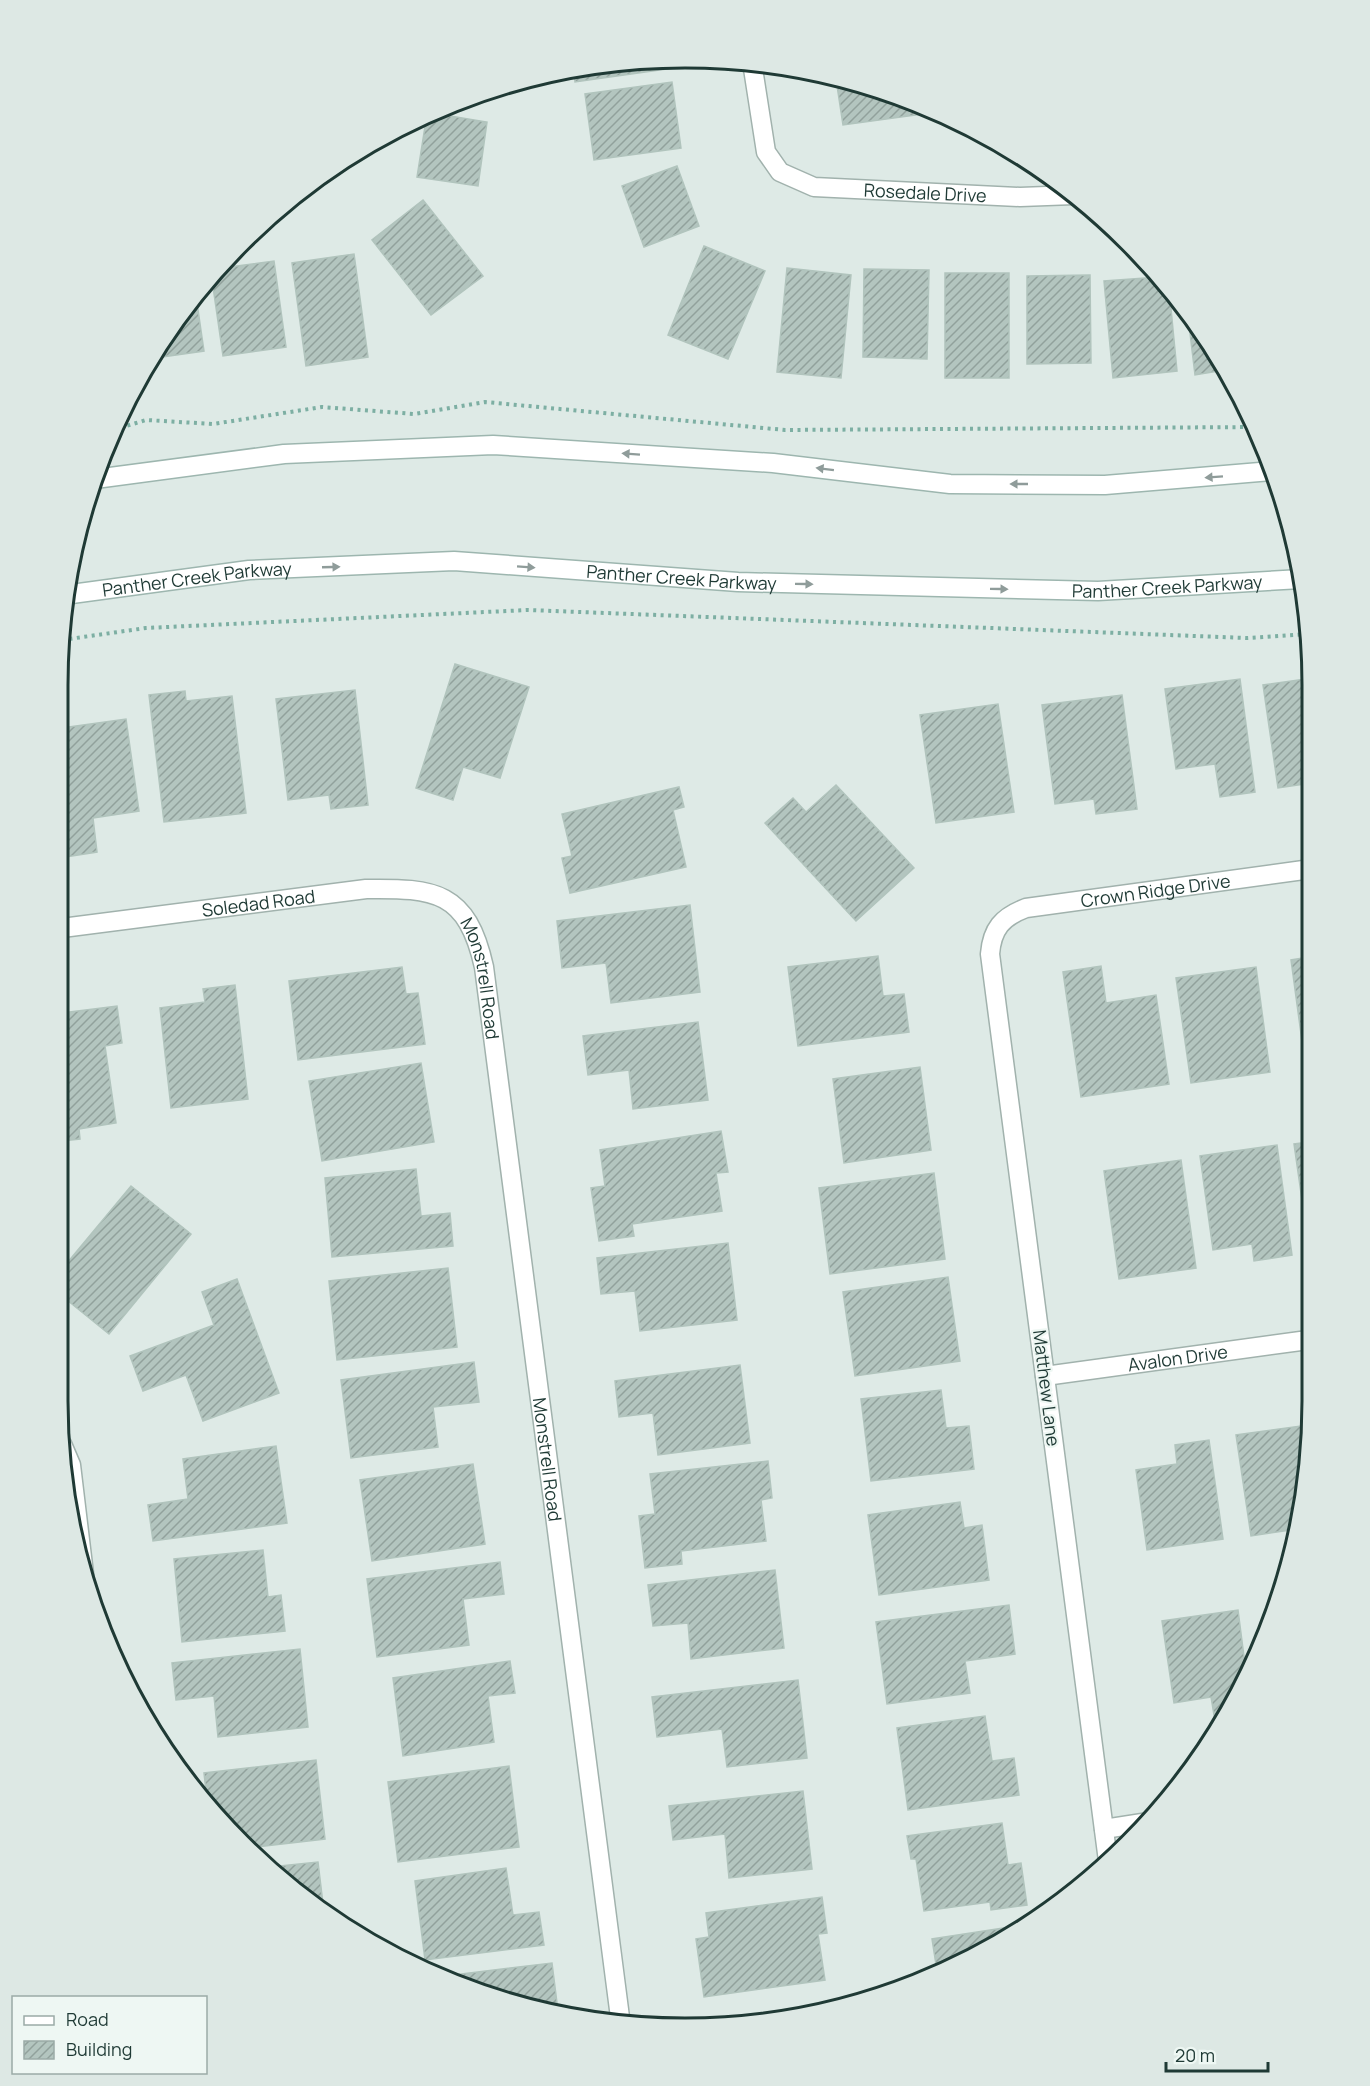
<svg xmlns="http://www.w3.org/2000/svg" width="1370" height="2086" font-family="Manrope,sans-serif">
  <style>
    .building { fill: url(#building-hatch); stroke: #b1c4bd; stroke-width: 1.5 }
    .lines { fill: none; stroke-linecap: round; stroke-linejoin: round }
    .minor-casing { stroke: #a1b2ad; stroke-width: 21 }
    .secondary-casing { stroke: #9db6af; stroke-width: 21 }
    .path { stroke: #7dafa3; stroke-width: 4; stroke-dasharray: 3 4.5; stroke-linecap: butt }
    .minor { stroke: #fff; stroke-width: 18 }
    .secondary { stroke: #fff; stroke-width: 18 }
    .oneway { fill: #8f9c9a }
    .labels { text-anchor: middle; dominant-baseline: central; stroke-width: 4.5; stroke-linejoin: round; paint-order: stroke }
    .street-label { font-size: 18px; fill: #1f3a35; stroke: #eef7f3 }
    .rim { fill: none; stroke: #1f3a35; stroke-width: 3 }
  </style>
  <defs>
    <pattern id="building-hatch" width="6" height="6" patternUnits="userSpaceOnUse" patternTransform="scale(1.5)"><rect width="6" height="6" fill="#b3c5bf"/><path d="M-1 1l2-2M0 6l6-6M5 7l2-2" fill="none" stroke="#91a19c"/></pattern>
  </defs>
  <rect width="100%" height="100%" fill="#deeae6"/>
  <!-- building -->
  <g class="building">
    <polygon points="644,58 671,59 673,68 575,82 574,70"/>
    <polygon points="836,79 887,90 930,110 931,113 843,125"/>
    <polygon points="672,82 681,148 594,160 585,94"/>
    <polygon points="432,113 487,122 478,186 417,177 427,114"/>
    <polygon points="677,166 699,226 644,247 622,186"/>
    <polygon points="423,200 483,276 431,315 372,240"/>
    <polygon points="704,246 765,271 728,359 668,335"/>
    <polygon points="354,254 368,357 306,366 292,263"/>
    <polygon points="274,261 286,347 223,356 211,273 214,269"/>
    <polygon points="787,268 851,275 841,378 777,372"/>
    <polygon points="864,269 929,270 927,359 863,357"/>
    <rect x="945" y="273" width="64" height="105"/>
    <polygon points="1090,275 1091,363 1027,364 1027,276"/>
    <polygon points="1159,277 1169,288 1177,371 1113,378 1104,281"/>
    <polygon points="196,296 204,351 155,358"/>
    <polygon points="1187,308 1225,370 1195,375"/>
    <polygon points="455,664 529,687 500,778 463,767 453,800 416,788"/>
    <polygon points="1312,678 1311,783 1278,788 1263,685"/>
    <polygon points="1240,679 1255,792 1220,797 1215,764 1176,769 1165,689"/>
    <polygon points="355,690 368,805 331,809 329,795 288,800 276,699"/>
    <polygon points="185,691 186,701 232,696 246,813 164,822 149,695"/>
    <polygon points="1122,695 1137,809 1096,814 1094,799 1055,804 1042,705"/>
    <polygon points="998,704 1014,812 936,823 920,715"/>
    <polygon points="126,719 139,811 93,818 97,852 66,857 62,832 62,728"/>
    <polygon points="836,785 914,868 856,921 765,823 793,798 806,812"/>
    <polygon points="679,787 684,807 673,810 686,867 570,893 562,858 572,856 562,814"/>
    <polygon points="690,905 700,992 611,1003 606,963 562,968 557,921"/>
    <polygon points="878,956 883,996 904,994 909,1032 798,1046 788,967"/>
    <polygon points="1310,957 1310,1055 1304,1056 1291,960"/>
    <polygon points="1101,966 1106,1003 1156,995 1169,1084 1081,1097 1063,972"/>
    <polygon points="402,967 406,994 418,993 425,1044 298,1060 289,981"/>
    <polygon points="1256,967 1270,1072 1191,1083 1176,978"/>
    <polygon points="235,985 248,1099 171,1108 160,1008 205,1002 203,989"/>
    <polygon points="117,1006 122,1043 105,1046 116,1123 79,1129 80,1139 62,1141 62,1013"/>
    <polygon points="698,1022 708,1100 633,1109 629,1070 588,1075 583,1036"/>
    <polygon points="421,1063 434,1142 322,1161 309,1081"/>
    <polygon points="920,1067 931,1150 844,1163 833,1079"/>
    <polygon points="721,1131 728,1172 716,1173 722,1211 632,1224 634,1236 599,1241 591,1188 605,1186 600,1150"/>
    <polygon points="1309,1142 1309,1228 1306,1228 1294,1144"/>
    <polygon points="1277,1145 1292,1255 1254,1261 1252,1244 1213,1250 1200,1156"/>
    <polygon points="1181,1160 1196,1268 1119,1279 1104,1171"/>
    <polygon points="416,1169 421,1216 450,1213 453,1246 332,1257 325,1178"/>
    <polygon points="934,1173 945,1259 830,1274 819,1188"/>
    <polygon points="131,1186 191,1234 109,1334 62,1296 62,1269"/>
    <polygon points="728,1243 737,1320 640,1331 635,1291 601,1294 597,1258"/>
    <polygon points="448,1268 457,1347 337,1360 329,1281"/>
    <polygon points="948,1277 960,1361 855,1376 843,1292"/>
    <polygon points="237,1279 279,1393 203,1421 186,1375 143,1391 130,1356 214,1325 202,1292"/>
    <polygon points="474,1362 479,1402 433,1407 438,1447 351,1458 341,1380"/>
    <polygon points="740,1365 750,1443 658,1455 653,1413 619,1417 615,1381"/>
    <polygon points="941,1390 946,1428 969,1426 974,1469 871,1481 861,1399"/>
    <polygon points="1308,1425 1308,1483 1297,1529 1251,1536 1236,1435"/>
    <polygon points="1209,1440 1223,1539 1147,1550 1136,1470 1177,1464 1175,1445"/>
    <polygon points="276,1446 287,1523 153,1541 148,1505 188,1499 183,1459"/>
    <polygon points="768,1461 772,1498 761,1500 766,1541 681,1551 682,1564 645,1568 639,1516 655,1514 650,1474"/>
    <polygon points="473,1464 485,1544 372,1561 360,1480"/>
    <polygon points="960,1502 964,1528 982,1525 989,1580 879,1595 868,1515"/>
    <polygon points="263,1550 268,1597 281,1595 285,1631 182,1642 174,1559"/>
    <polygon points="500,1562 504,1594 463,1599 469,1645 377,1657 367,1579"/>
    <polygon points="775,1570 784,1648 691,1659 688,1623 653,1626 648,1585"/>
    <polygon points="1009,1605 1015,1654 965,1661 970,1693 887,1704 876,1622"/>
    <polygon points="1238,1610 1247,1680 1216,1727 1211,1697 1174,1703 1162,1621"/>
    <polygon points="300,1649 308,1727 218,1737 214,1696 176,1700 172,1663"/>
    <polygon points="510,1661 515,1693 488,1696 494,1742 403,1756 393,1678"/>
    <polygon points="798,1680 807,1758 727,1767 722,1729 657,1737 652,1697"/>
    <polygon points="985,1716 992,1761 1014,1758 1019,1795 908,1810 897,1728"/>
    <polygon points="316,1760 325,1839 248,1848 208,1809 204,1773"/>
    <polygon points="509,1766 519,1847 398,1862 388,1782"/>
    <polygon points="803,1791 812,1869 729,1878 725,1834 673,1840 669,1806"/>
    <polygon points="1002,1823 1008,1865 1021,1863 1027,1905 991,1910 990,1902 924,1911 916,1859 911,1859 907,1836"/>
    <polygon points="318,1862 324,1912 302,1899 269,1867"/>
    <polygon points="506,1868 513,1915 539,1912 544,1945 425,1960 415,1881"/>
    <polygon points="822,1897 827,1933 818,1934 825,1980 704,1997 696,1939 709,1937 706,1913"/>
    <polygon points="1030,1924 999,1945 937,1971 932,1939"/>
    <polygon points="552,1963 557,2003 528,2006 437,1977"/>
  </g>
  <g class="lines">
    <!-- minor casing -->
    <g class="minor-casing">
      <g id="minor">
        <path id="s1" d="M752,62L766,152L780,172L814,187L1020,197L1074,195"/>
        <path id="s2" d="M62,928L366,889C435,888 467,891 484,967L621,2025"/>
        <path id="s3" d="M1045,1376L1308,1340"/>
        <polyline points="62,1444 71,1465 85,1582"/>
        <polyline points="1104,1829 1149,1822"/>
        <path id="s4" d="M1108,1861L990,954C992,929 1002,917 1026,908L1311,869"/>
      </g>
    </g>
    <!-- secondary casing -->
    <g class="secondary-casing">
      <g id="secondary">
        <polyline points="95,479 284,454 493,445 773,463 950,484 1105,485 1272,471"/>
        <path id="s5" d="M64,595L249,570L454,561L738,582L1098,591L1301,579"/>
      </g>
    </g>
    <!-- path -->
    <g class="path">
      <polyline points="113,430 146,420 213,424 322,407 414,414 485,402 785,430 1256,427"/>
      <polyline points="62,640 146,628 528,610 1247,638 1310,634"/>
    </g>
    <!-- minor -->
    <use href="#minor" class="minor"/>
    <!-- secondary -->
    <use href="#secondary" class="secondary"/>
  </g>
  <!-- one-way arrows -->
  <defs><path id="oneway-solid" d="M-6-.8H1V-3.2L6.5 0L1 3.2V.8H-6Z" transform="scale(1.5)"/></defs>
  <g class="oneway">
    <use href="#oneway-solid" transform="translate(631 454) rotate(-176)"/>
    <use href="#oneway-solid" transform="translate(825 469) rotate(-173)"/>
    <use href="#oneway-solid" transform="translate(1214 477) rotate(176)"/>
    <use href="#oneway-solid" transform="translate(1019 484) rotate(-180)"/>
    <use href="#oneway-solid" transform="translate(331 567) rotate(-2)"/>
    <use href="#oneway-solid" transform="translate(526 567) rotate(4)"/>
    <use href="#oneway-solid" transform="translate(804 584) rotate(1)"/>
    <use href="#oneway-solid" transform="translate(999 589) rotate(1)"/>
  </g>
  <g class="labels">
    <!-- street labels -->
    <g class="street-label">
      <text stroke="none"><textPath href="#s1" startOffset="264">Rosedale Drive</textPath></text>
      <text stroke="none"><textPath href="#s5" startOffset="620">Panther Creek Parkway</textPath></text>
      <text stroke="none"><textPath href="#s5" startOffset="134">Panther Creek Parkway</textPath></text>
      <text stroke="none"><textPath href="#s5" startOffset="1106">Panther Creek Parkway</textPath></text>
      <text stroke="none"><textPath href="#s4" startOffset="1108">Crown Ridge Drive</textPath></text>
      <text stroke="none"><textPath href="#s2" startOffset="198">Soledad Road</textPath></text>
      <text stroke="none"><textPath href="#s2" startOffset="478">Monstrell Road</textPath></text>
      <text stroke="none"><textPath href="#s3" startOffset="134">Avalon Drive</textPath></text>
      <text transform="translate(1047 1388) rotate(83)">Matthew Lane</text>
      <text stroke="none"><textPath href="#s2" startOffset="964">Monstrell Road</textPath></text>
    </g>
  </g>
  <!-- crop -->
  <path d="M0 0H1370V2086H0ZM685 68H685A617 617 0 0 1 1302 685V1401A617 617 0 0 1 685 2018H685A617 617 0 0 1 68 1401V685A617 617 0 0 1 685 68Z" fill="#dde8e4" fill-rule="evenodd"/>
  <path class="rim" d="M685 68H685A617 617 0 0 1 1302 685V1401A617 617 0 0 1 685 2018H685A617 617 0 0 1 68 1401V685A617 617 0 0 1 685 68Z"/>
  <!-- legend -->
  <rect x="12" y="1996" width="195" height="78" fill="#eef7f3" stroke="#9baba7" stroke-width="1.5"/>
  <rect x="24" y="2016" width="30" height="9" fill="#ffffff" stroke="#9baba7" stroke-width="1.5"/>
  <text x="66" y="2026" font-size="18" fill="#1f3a35">Road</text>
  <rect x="24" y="2041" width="30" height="18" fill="url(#building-hatch)" stroke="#9baba7" stroke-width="1.5"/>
  <text x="66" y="2056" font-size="18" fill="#1f3a35">Building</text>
  <!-- scale -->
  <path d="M1166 2062v9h102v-9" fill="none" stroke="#1f3a35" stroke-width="3"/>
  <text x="1175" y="2062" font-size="18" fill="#1f3a35" stroke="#eef7f3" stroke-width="4.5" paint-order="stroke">20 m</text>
</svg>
